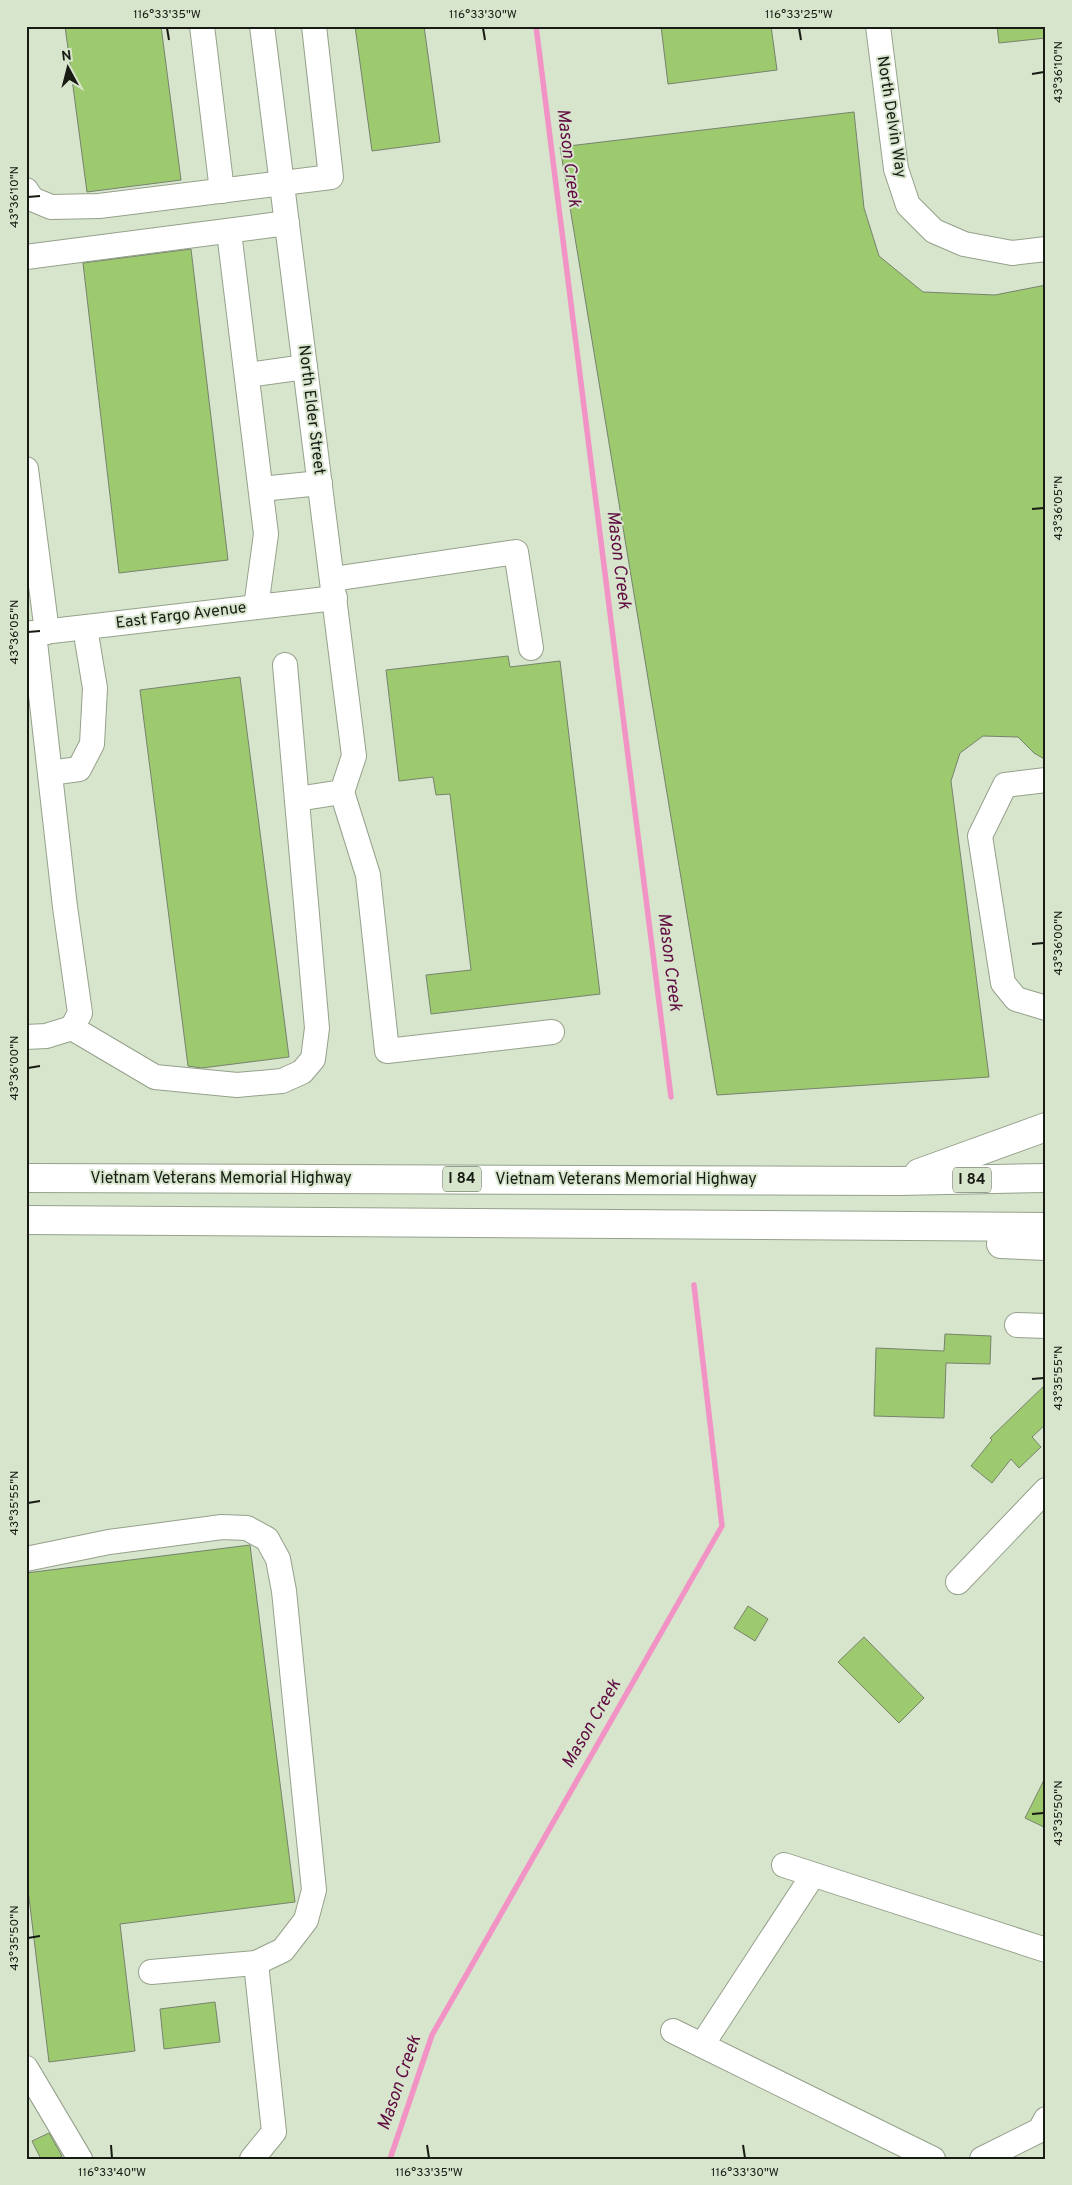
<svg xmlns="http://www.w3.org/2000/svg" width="1072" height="2185" font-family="Overpass,sans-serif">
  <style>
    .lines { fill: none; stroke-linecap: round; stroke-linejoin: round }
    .stream { stroke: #f293c5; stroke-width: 5.5 }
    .building { fill: #9dca6f; stroke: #77826d }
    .minor-casing { stroke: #95a18b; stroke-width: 26 }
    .highway-casing { stroke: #95a18b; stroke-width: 30 }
    .minor { stroke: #fff; stroke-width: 24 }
    .highway { stroke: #fff; stroke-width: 28 }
    .ticks { fill: none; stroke: #171b13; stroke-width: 2 }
    .labels { text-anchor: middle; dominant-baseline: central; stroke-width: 4; stroke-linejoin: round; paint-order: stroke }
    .shield { fill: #d8e5cd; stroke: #51584b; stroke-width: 1 }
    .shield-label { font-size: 15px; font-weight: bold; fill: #171b13 }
    .street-label { font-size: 16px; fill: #171b13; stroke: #d8e5cd }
    .water-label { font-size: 18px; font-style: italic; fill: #600c42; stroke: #d8e5cd }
    .neatline { fill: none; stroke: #171b13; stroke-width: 2 }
    .ticks-label { font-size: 12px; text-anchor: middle; fill: #171b13 }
  </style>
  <rect width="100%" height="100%" fill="#d8e5cd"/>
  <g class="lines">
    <!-- stream -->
    <g class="stream">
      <polyline points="536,26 671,1097"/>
      <polyline points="390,2159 432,2035 722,1526 694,1285"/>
    </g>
  </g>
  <!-- building -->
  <g class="building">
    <polygon points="65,26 161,26 181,180 87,192"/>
    <polygon points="355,26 424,26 440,142 372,151"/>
    <polygon points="661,26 771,26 777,70 668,84"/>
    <polygon points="997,26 1046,26 1046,38 999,43"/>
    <polygon points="854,112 864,208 879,256 923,292 995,295 1046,285 1046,760 1034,753 1018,737 983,736 960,753 951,781 989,1077 717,1095 560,147"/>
    <polygon points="191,249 228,560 119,573 83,263"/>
    <polygon points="508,656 510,667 560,661 600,994 431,1014 426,975 471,970 450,794 436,795 433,777 399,781 386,670"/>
    <polygon points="240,677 289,1057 202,1068 188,1066 140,690"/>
    <polygon points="945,1334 991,1336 990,1364 946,1363 944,1418 874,1416 876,1348 944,1351"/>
    <polygon points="1046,1384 1046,1424 1032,1437 1041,1447 1019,1468 1011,1459 992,1483 971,1466 992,1440 990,1438"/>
    <polygon points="250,1545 295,1902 120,1924 135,2051 49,2062 26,1873 26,1573"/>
    <polygon points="748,1606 768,1619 755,1641 734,1628"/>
    <polygon points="864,1637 924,1698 899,1723 838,1662"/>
    <polygon points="1046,1776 1046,1828 1025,1818"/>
    <polygon points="215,2002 220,2042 164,2049 160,2009"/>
    <polygon points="49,2133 62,2156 57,2159 41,2159 32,2141"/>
  </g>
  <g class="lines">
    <!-- minor casing -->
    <g class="minor-casing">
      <g id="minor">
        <polyline points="202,26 222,191"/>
        <polyline points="262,26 354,756 342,792"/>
        <polyline points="878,26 896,169 908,205 934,231 964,244 1012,253 1046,249"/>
        <polyline points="26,190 32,199 51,207 99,206 331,177 314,26"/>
        <polyline points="229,232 266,534 256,607"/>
        <polyline points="26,257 287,223"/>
        <polyline points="247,375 305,367"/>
        <polyline points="26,469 47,632"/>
        <polyline points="261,489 320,483"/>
        <polyline points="333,579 516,552 531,648"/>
        <polyline points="26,634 335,598"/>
        <polyline points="50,773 79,769 92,744 95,688 85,628"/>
        <polyline points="1046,780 1005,785 980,836 1003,983 1016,999 1046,1008"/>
        <polyline points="342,792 368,875 387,1051 552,1032"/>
        <polyline points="297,799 342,792"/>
        <polyline points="72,1028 155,1077 237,1085 282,1081 302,1072 313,1059 317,1028 285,665"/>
        <polyline points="26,1037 46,1036 72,1028 80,1013 65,907 34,633"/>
        <polyline points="1017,1325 1046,1326"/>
        <polyline points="26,1559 109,1542 222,1527 247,1528 267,1539 278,1559 284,1591 314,1890 306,1920 283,1950 256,1963 151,1972"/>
        <polyline points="958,1582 1046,1490"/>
        <polyline points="784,1865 1046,1950"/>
        <polyline points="673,2031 933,2159"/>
        <polyline points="702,2045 813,1875"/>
        <polyline points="26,2068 80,2159"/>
        <polyline points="252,2159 274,2132 256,1963"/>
        <polyline points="982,2159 1040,2130 1046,2119"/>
      </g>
    </g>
    <!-- highway casing -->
    <g class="highway-casing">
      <g id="highway">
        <polyline points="919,1173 1046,1127"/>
        <polyline points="26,1178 899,1181 1046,1178"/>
        <polyline points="26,1220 1046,1227"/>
        <polyline points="1001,1244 1046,1246"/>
      </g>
    </g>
    <!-- minor -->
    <use href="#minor" class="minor"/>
    <!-- highway -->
    <use href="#highway" class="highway"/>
  </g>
  <!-- ticks -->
  <path class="ticks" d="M167,28L169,40M483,28L485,40M799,28L801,40M1032,74L1044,72M28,197L40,196M1032,509L1044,508M28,632L40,631M1032,944L1044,943M28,1068L40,1066M1032,1379L1044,1378M28,1503L40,1501M1032,1814L1044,1813M28,1938L40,1936M111,2145L112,2158M427,2145L429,2158M743,2145L745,2158"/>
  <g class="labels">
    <!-- shield labels -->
    <g class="shield">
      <rect x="443" y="1166.5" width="38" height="25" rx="4"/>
      <rect x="953" y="1167.5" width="38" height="25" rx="4"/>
    </g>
    <g class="shield-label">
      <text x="462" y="1179">I 84</text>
      <text x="972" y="1180">I 84</text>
    </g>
    <!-- street labels -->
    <g class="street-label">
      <text transform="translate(891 117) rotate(81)">North Delvin Way</text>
      <text transform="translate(311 410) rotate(83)">North Elder Street</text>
      <text transform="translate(181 616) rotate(-7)">East Fargo Avenue</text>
      <text x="221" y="1179">Vietnam Veterans Memorial Highway</text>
      <text x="626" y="1180">Vietnam Veterans Memorial Highway</text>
    </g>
    <!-- water labels -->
    <g class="water-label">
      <text transform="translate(568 158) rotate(83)">Mason Creek</text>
      <text transform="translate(618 560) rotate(83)">Mason Creek</text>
      <text transform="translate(669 962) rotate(83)">Mason Creek</text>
      <text transform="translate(592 1724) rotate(-60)">Mason Creek</text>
      <text transform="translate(400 2083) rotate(-71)">Mason Creek</text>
    </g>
  </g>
  <!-- border -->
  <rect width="1072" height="2185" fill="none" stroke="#d8e5cd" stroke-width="55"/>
  <!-- north arrow -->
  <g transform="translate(68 68) rotate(353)" stroke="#d8e5cd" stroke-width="4" paint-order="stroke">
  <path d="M0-4L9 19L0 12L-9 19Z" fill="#171b13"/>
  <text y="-8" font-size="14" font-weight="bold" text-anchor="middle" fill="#171b13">N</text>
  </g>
  <rect x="28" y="28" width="1016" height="2130" class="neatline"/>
  <g class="ticks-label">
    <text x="167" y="18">116°33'35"W</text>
    <text x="483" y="18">116°33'30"W</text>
    <text x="799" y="18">116°33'25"W</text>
    <text transform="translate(1058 72) rotate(-90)" y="4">43°36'10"N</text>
    <text transform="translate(14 197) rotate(-90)" y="4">43°36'10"N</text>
    <text transform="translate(1058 508) rotate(-90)" y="4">43°36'05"N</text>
    <text transform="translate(14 632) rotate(-90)" y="4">43°36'05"N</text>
    <text transform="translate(1058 943) rotate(-90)" y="4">43°36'00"N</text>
    <text transform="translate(14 1068) rotate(-90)" y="4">43°36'00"N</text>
    <text transform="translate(1058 1378) rotate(-90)" y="4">43°35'55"N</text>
    <text transform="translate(14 1503) rotate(-90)" y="4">43°35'55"N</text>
    <text transform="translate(1058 1813) rotate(-90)" y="4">43°35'50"N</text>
    <text transform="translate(14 1938) rotate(-90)" y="4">43°35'50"N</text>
    <text x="112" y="2176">116°33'40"W</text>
    <text x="429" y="2176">116°33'35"W</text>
    <text x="745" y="2176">116°33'30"W</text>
  </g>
</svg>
